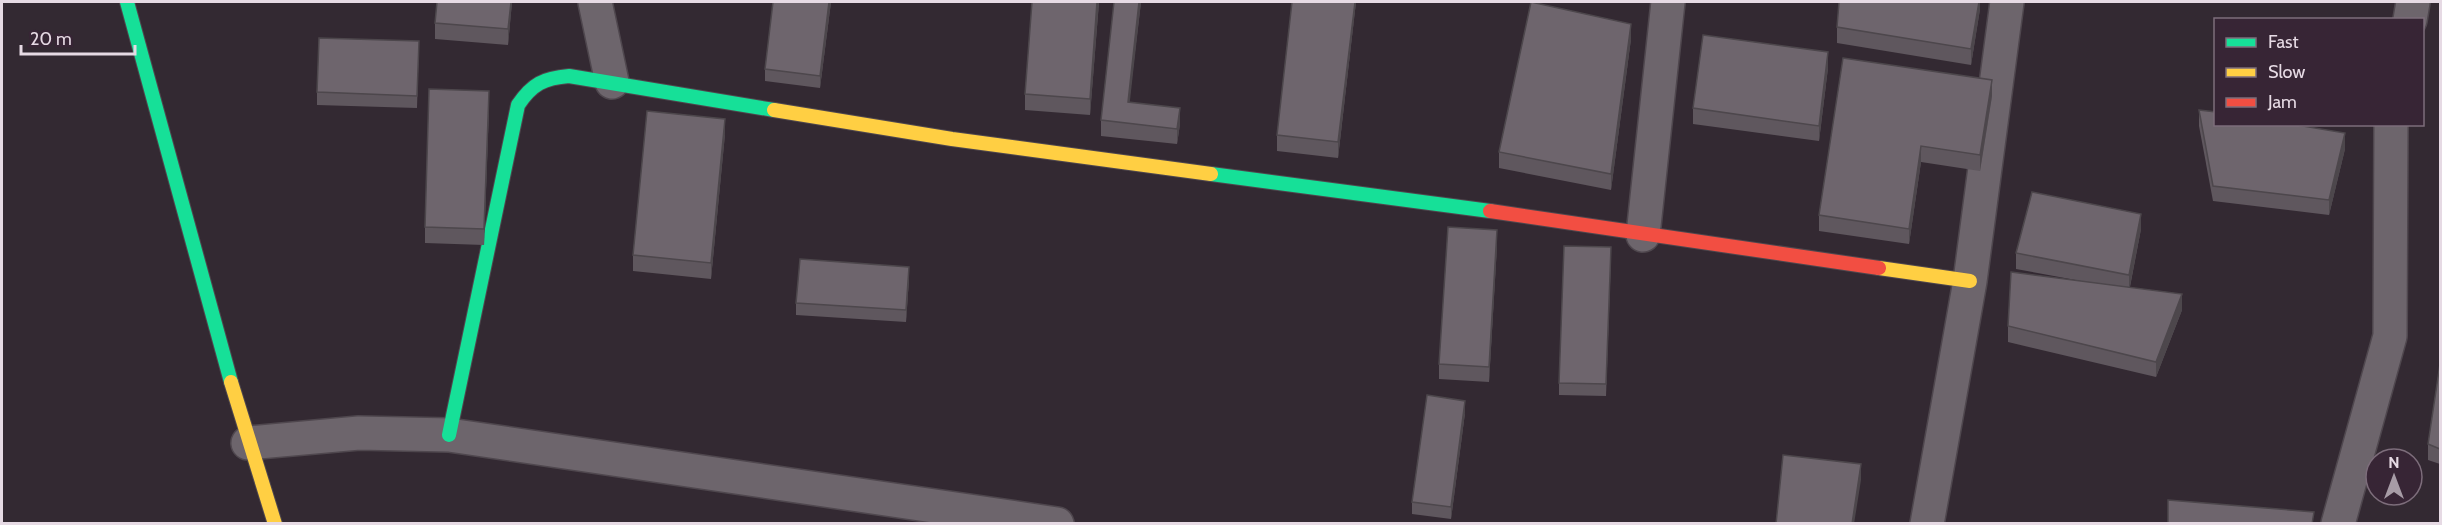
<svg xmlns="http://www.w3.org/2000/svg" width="2442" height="525" font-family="Cabin,sans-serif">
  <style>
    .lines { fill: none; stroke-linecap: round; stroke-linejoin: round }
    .street-casing { stroke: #4f474e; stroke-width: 36 }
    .fast-casing { stroke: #4f474e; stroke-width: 16 }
    .slow-casing { stroke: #4f474e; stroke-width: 16 }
    .jam-casing { stroke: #4f474e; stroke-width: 16 }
    .street { stroke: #6d656c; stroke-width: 33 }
    .fast { stroke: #16e098; stroke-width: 14 }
    .slow { stroke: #ffcf43; stroke-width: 14 }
    .jam { stroke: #f24e42; stroke-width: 14 }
    .wall { fill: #5f575e }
    .shaded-wall { fill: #4d474c }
    .building { fill: #6e656d; stroke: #4d474c; stroke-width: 1.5 }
  </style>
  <rect width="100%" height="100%" fill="#332932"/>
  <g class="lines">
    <!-- street casing -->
    <g class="street-casing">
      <g id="street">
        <polyline points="595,2 612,82"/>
        <polyline points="2410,20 2413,2"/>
        <polyline points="1643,235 1668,2"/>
        <polyline points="248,443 359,433 449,435 1057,524"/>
        <polyline points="1927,524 1970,281 2007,2"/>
        <polyline points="2338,524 2390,336 2391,124"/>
      </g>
    </g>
    <!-- fast casing -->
    <g class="fast-casing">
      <g id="fast">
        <polyline points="127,2 231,382"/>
        <polyline points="1211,174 1490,211"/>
        <path d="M449,435L518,105C532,84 544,78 569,76L774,110"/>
      </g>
    </g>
    <!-- slow casing -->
    <g class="slow-casing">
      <g id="slow">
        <polyline points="774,110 952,139 1211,174"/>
        <polyline points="1879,268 1970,281"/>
        <polyline points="231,382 275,524"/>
      </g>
    </g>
    <!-- jam casing -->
    <g class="jam-casing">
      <polyline id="jam" points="1490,211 1879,268"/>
    </g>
    <!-- street -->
    <use href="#street" class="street"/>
    <!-- fast -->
    <use href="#fast" class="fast"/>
    <!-- slow -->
    <use href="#slow" class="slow"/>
    <!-- jam -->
    <use href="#jam" class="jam"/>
  </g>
  <!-- wall -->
  <g class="wall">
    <polygon points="437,2 512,2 508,45 435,39 435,23"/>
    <polygon points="773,2 831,2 820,88 765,81 765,69"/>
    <polygon points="1032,2 1099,2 1090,115 1025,110 1025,94"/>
    <polygon points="1114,2 1141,2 1129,102 1180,124 1177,144 1101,136 1101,120"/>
    <polygon points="1292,2 1356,2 1338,158 1277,151 1277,135"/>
    <polygon points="1980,2 1980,9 1971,65 1837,43 1837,27"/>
    <polygon points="1631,39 1611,190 1499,168 1499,152"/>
    <polygon points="419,41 417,108 317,105 317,92"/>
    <polygon points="1828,68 1819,141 1693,124 1693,108"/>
    <polygon points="1992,96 1980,171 1921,162 1909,244 1819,231 1819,215"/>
    <polygon points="489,107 484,245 425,243 425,227"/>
    <polygon points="2199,110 2345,149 2329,215 2213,201 2199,126"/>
    <polygon points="725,134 711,279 633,271 633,255"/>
    <polygon points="2141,229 2130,287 2182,310 2156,377 2008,342 2008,326 2081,281 2016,269 2016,253"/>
    <polygon points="1497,246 1489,382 1439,379 1439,364"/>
    <polygon points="1611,259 1606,396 1559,395 1559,383"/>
    <polygon points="909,279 906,322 796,315 796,303"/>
    <polygon points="2440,364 2440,464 2428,460 2428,444"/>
    <polygon points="1465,413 1451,519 1412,514 1412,502"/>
  </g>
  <!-- shaded-wall -->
  <g class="shaded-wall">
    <polygon points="511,2 512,2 508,45 508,29"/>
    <polygon points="829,2 831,2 820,88 820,76"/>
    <polygon points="1097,2 1099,2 1090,115 1090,99"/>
    <polygon points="1139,2 1141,2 1128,118 1128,102"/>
    <polygon points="1355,2 1356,2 1338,158 1338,142"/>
    <polygon points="1979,2 1980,2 1980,9 1971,65 1971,49"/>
    <polygon points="1631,24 1631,39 1611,190 1611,174"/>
    <polygon points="1828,52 1828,68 1819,141 1819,126"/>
    <polygon points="1992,80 1992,96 1980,171 1980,155"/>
    <polygon points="489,91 489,107 484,245 484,229"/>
    <polygon points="1180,108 1180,124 1177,144 1177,129"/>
    <polygon points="725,119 725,134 711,279 711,263"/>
    <polygon points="2345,133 2345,149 2329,215 2329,200"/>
    <polygon points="1921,146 1921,162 1909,244 1909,229"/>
    <polygon points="2141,214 2141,229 2129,291 2129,275"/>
    <polygon points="1497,230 1497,246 1489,382 1489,367"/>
    <polygon points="909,267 909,279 906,322 906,310"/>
    <polygon points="2182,294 2182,310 2156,377 2156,362"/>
    <polygon points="1465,401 1465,413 1451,519 1451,507"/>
    <polygon points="1861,464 1861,480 1854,524 1852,524"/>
  </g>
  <!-- building -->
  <g class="building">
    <polygon points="437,2 511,2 508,29 435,23"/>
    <polygon points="773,2 829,2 820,76 765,69"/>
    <polygon points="1032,2 1097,2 1090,99 1025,94"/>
    <polygon points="1114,2 1139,2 1128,102 1180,108 1177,129 1101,120"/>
    <polygon points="1292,2 1355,2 1338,142 1277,135"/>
    <polygon points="1531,2 1631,24 1611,174 1499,152"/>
    <polygon points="1839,2 1979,2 1971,49 1837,27"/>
    <polygon points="1703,35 1828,52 1819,126 1693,108"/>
    <polygon points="319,38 419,41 417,96 317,92"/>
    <polygon points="1843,58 1992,80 1980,155 1921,146 1909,229 1819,215"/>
    <polygon points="429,89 489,91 484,229 425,227"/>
    <polygon points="2199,110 2216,112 2216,124 2291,124 2345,133 2329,200 2213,186"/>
    <polygon points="647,111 725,119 711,263 633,255"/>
    <polygon points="2032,192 2141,214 2129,275 2016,253"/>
    <polygon points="1448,227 1497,230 1489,367 1439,364"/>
    <polygon points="1564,246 1611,247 1606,384 1559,383"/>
    <polygon points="800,259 909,267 906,310 796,303"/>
    <polygon points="2011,272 2182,294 2156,362 2008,326"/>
    <polygon points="2440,364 2440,449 2428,444"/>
    <polygon points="1427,395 1465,401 1451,507 1412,502"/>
    <polygon points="1783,455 1861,464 1852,524 1776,524"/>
    <polygon points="2168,500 2314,512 2312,524 2168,524"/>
  </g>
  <!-- border -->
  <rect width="2442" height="525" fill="none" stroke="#e6dae4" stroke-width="6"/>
  <!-- legend -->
  <rect x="2214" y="18" width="210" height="108" fill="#372535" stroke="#7d6d7b" stroke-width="1.5"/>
  <rect x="2226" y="38" width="30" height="9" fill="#16e098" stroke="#7d6d7b" stroke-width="1.5"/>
  <text x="2268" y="48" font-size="18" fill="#e6dae4">Fast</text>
  <rect x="2226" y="68" width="30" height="9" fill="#ffcf43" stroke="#7d6d7b" stroke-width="1.5"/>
  <text x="2268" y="78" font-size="18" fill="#e6dae4">Slow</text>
  <rect x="2226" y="98" width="30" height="9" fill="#f24e42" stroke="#7d6d7b" stroke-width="1.5"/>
  <text x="2268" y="108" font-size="18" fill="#e6dae4">Jam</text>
  <!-- north arrow -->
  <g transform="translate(2394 477)"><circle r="28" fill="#372535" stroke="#7d6d7b" stroke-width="1.5"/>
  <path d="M0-4.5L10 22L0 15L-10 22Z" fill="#a79ca6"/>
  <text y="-9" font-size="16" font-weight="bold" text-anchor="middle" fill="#e6dae4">N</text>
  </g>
  <!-- scale -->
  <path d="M21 45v9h114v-9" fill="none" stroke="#e6dae4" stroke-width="3"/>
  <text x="30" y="45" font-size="18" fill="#e6dae4" stroke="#372535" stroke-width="4.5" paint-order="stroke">20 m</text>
</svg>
